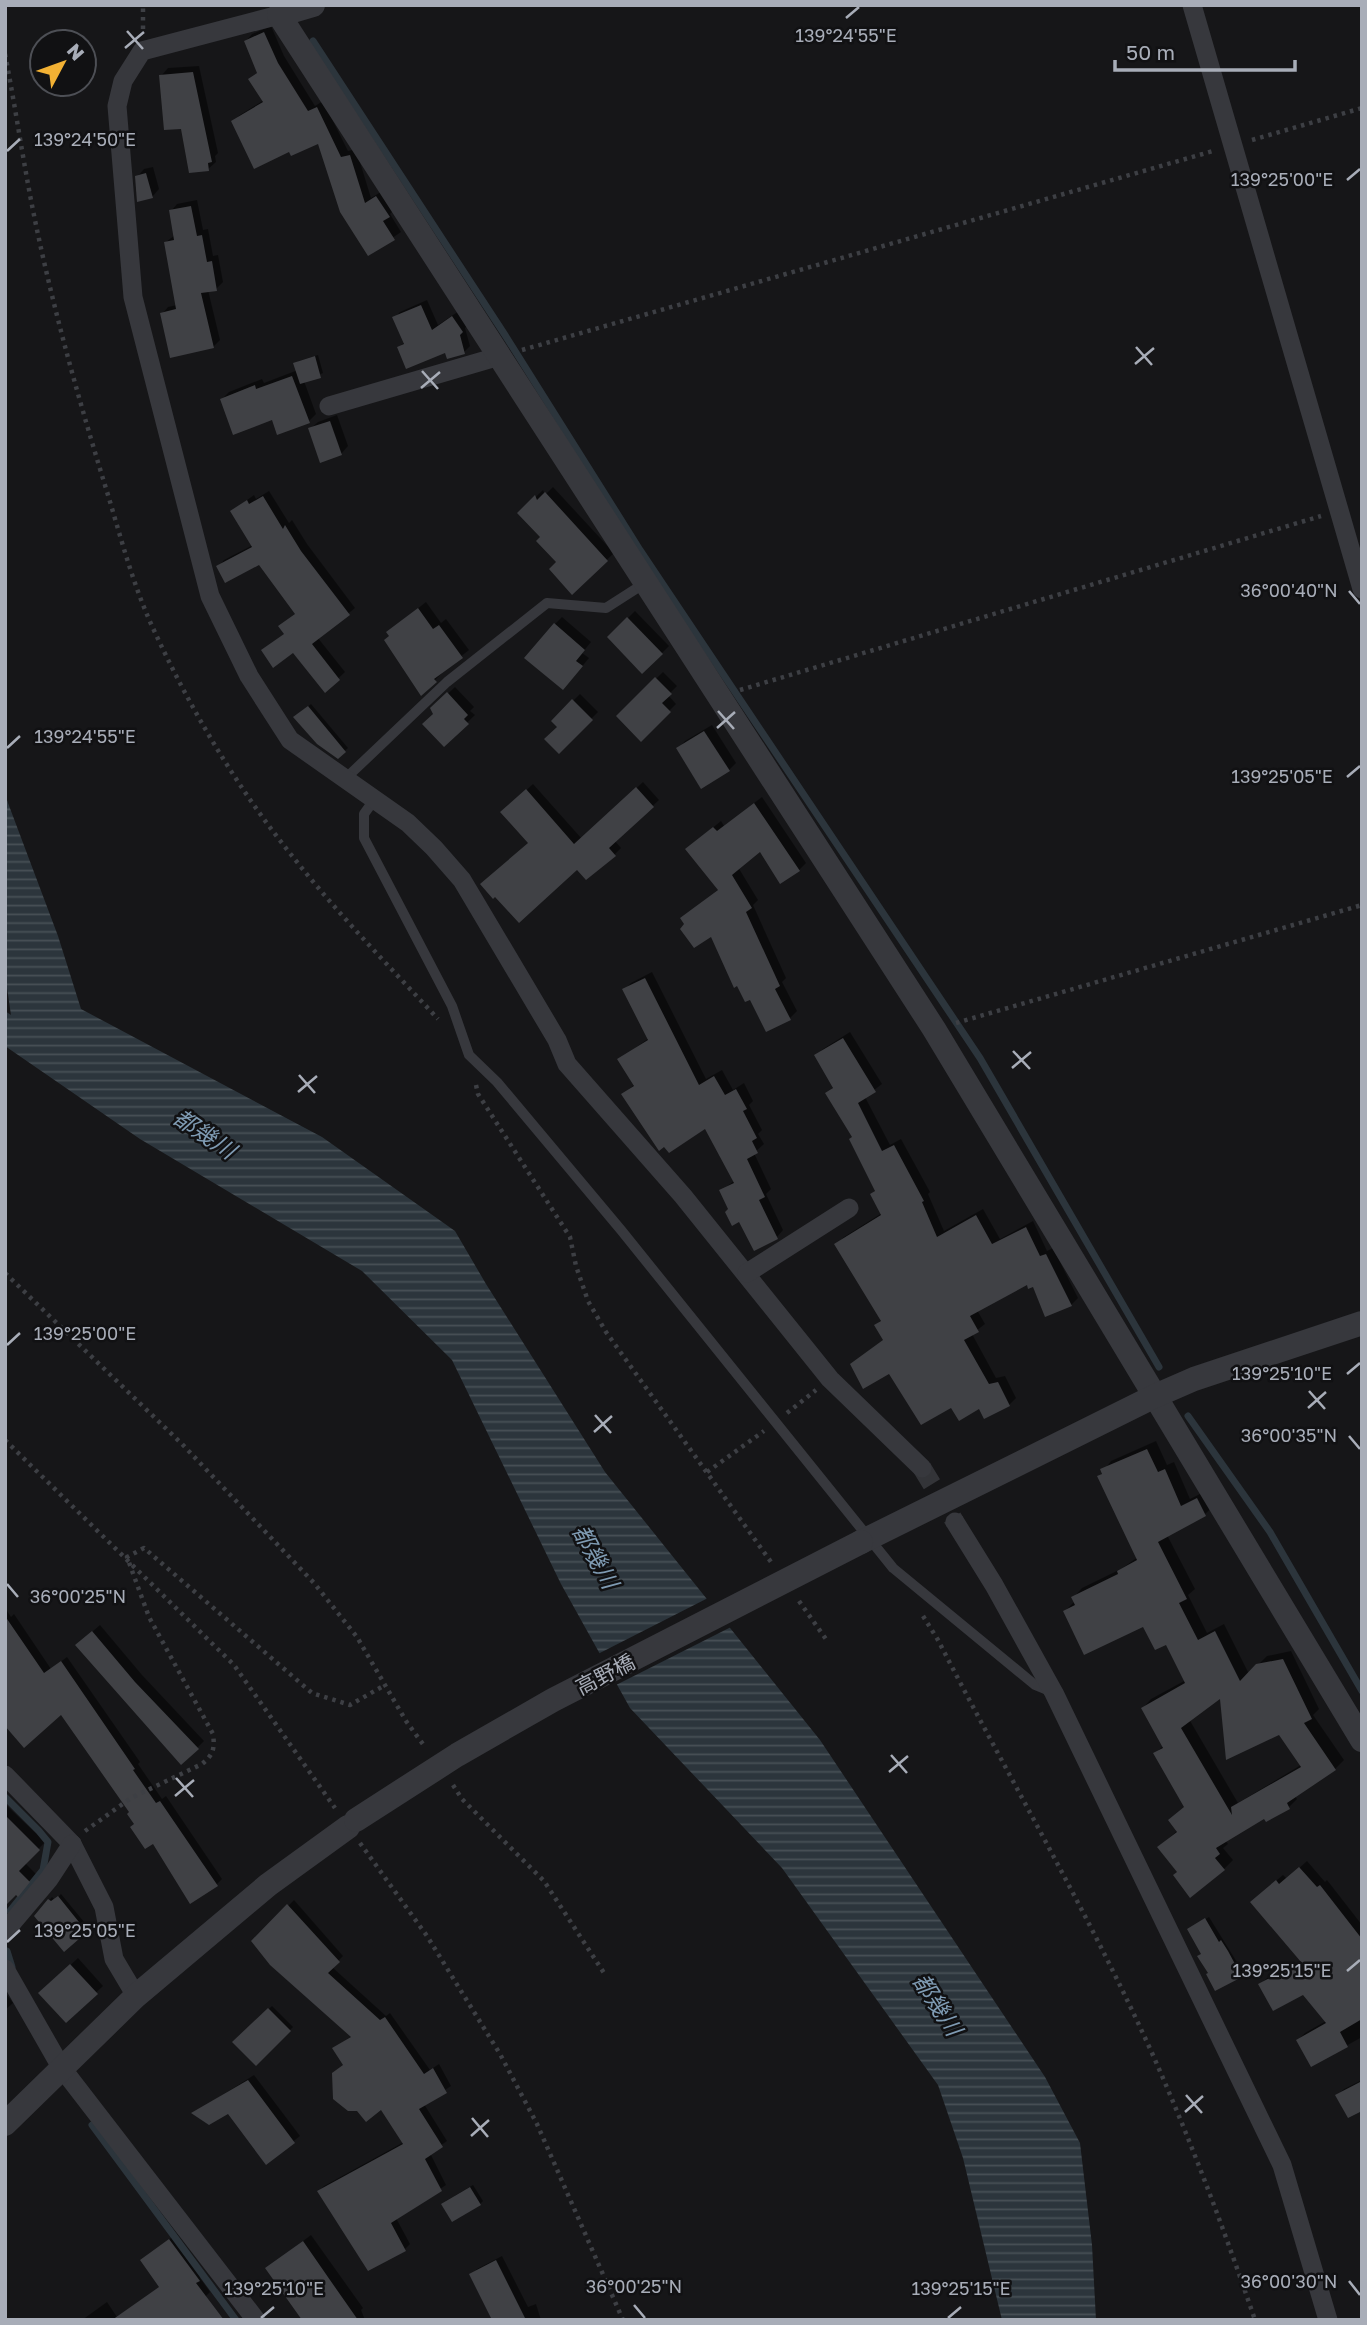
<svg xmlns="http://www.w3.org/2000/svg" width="1367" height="2325" font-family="'Golos Text','Noto Sans JP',sans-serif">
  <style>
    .water { fill: url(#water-rules) }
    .pier { fill: #161618 }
    .shadow { fill: #0007; fill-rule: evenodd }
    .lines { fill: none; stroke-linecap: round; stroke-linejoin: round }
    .stream { stroke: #2c353c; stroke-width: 7 }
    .building { fill: #404145; fill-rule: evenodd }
    .minor-tunnel { stroke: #333438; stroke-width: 19; stroke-dasharray: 19 10; stroke-linecap: butt }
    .path { stroke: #3d3f44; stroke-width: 4.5; stroke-dasharray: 3.5 5; stroke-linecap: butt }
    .service { stroke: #37383d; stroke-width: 10 }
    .minor { stroke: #37383d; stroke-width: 19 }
    .tertiary { stroke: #37383d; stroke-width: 24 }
    .tertiary-bridge { stroke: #37383d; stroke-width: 24 }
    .ticks { fill: none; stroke: #a8adb8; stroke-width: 2.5 }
    .labels { text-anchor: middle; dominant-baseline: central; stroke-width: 5; stroke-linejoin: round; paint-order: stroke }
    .street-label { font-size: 21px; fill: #a8adb8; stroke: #111113 }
    .water-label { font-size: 23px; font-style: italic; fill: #7f9bb3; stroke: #111113 }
    .ticks-label { font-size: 18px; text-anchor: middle; fill: #a8adb8; stroke: #111113; stroke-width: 5; stroke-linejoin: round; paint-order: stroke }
  </style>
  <defs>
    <pattern id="water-rules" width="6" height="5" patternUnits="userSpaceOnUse" patternTransform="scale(1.75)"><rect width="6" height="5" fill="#2c353c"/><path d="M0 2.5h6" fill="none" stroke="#485056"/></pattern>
  </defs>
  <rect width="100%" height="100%" fill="#161618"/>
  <!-- water -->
  <polygon class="water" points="5,795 58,936 81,1009 322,1137 455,1231 486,1284 605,1472 820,1740 1045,2077 1080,2143 1092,2245 1096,2320 1002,2320 963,2158 938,2085 782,1868 630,1708 561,1584 452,1360 362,1271 140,1139 5,1046 5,1011 11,1015 5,975"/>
  <!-- pier -->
  <polygon class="pier" points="710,1597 733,1626 614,1686 596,1655"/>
  <!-- shadow -->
  <g class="shadow">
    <polygon points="271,26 284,56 315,106 323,101 348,151 356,149 371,198 384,190 395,209 390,214 401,232 369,254 320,142 233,121 240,115 264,100 250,79 259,71 246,41 252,34"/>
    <polygon points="199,66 218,153 215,156 216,162 208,169 161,76 168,68"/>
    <polygon points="153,167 159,189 152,197 137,177 144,169"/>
    <polygon points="197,200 203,230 208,229 213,256 218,255 223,282 216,289 208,290 220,340 213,347 162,314 168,307 177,305 166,242 175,235 171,211 177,204"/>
    <polygon points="427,300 438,325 459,311 468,325 465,328 470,346 464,352 399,347 405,342 394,318 400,312"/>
    <polygon points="318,355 323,373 304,381 316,414 309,421 273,418 222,399 229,392 262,379 264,383 298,370 295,364 299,361"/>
    <polygon points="337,415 348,446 341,454 310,429 318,422"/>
    <polygon points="553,487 614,553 572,593 558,562 543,537 519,513 543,490 545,495"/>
    <polygon points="269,491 289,523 292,520 307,544 355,608 318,638 345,672 325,691 294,651 281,626 297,613 259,562 218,567 224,560 253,545 232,511 254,495 256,499"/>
    <polygon points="426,602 441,623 446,619 469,650 441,672 442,673 422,693 388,632"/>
    <polygon points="635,611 669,646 643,672 609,637"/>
    <polygon points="562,617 591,642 582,653 589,658 570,681 555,624"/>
    <polygon points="663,672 677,686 668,695 676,704 641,739 618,716"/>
    <polygon points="455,687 474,707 470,711 475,715 444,745 432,709"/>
    <polygon points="580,694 598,712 559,751 559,727 553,721"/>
    <polygon points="311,704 348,748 338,757 298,715"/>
    <polygon points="712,725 736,763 729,770 678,749 685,741"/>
    <polygon points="643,782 659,800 615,841 621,848 614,855 578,868 530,843 509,806 533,784 582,839"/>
    <polygon points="762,797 806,863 799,870 760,849 738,867 758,900 753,905 786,978 782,982 797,1011 790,1018 751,998 711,934 686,924 682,918 719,889 694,843 721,821 724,826"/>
    <polygon points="652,972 706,1079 722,1070 733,1090 744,1083 753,1101 749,1105 762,1130 758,1134 764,1144 754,1153 771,1189 766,1194 783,1230 777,1237 740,1220 730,1209 721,1191 734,1181 705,1126 624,1094 635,1084 619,1060 649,1038 624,990 631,983"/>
    <polygon points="850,1032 882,1084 865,1097 890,1145 901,1139 930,1192 928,1194 944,1231 983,1209 1000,1239 1033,1221 1047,1251 1053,1248 1078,1298 1071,1305 1034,1284 1027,1283 977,1310 985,1324 972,1334 996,1378 1005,1376 1016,1398 1009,1405 952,1405 890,1372 884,1339 876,1325 882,1319 837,1244 844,1237 882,1213 872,1194 876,1189 854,1136 828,1093 834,1086 816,1056 823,1049"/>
    <path d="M1156,1441L1167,1465L1174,1462L1190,1499L1206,1491L1214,1506L1205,1514L1167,1535L1195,1589L1188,1595L1207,1633L1224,1624L1249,1674L1267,1656L1291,1651L1319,1709L1313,1715L1344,1760L1335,1769L1295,1796L1297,1799L1289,1807L1265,1816L1225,1840L1228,1844L1223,1848L1233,1860L1224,1869L1179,1872L1159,1847L1178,1830L1186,1806L1155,1754L1163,1746L1143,1708L1151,1699L1186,1680L1167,1643L1144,1625L1065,1611L1074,1602V1597L1082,1588L1121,1569L1138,1557L1099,1477L1111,1461ZM1222,1696L1280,1733L1301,1765L1238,1803L1189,1719Z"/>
    <polygon points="5,1608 11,1617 14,1614 51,1669 67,1657 140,1762 138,1764 162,1799 166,1796 222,1879 216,1885 153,1841 136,1823 131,1812 61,1713 5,1724"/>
    <polygon points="100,1625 142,1675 204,1741 197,1748 85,1638"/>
    <polygon points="5,1804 45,1842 25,1863 36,1874 18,1894 5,1847"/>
    <polygon points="1307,1861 1325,1882 1327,1880 1362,1925 1362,2037 1312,2065 1298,2040 1305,2033 1326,2021 1304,1992 1260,1985 1267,1978 1302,1960 1259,1895 1283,1875 1287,1879"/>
    <polygon points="61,1894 89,1928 86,1931 36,1916 52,1897 55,1900"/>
    <polygon points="294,1900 343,1956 332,1967 386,2016 390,2013 430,2070 439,2064 451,2086 424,2104 447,2141 430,2153 446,2185 396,2218 410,2244 405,2249 319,2191 324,2186 404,2142 382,2107 344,2065 335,2048 352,2036 254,1941"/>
    <polygon points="1209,1917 1243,1972 1240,1975 1202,1953 1192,1927"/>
    <polygon points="78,1958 103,1986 66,2021 48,1986"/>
    <polygon points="5,1992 13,2003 5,2010"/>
    <polygon points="272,2006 293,2027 256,2064 234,2042"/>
    <polygon points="254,2075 300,2136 266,2163 228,2112 194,2113"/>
    <polygon points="1362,2080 1362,2109 1338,2095 1344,2089"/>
    <polygon points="473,2185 483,2201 480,2204 446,2201"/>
    <polygon points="311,2235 363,2308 361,2310 365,2320 304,2320 267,2268"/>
    <polygon points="174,2236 203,2275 200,2278 210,2292 206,2296 172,2320 82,2320 107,2302 117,2317 161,2286 146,2256"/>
    <polygon points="502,2256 528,2307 536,2304 541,2320 494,2320 471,2275 477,2269"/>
  </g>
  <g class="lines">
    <!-- stream -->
    <g class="stream">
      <polyline points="313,41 505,335 640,550 980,1058 1159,1367"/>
      <polyline points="1188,1416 1270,1532 1362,1691"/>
      <polyline points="5,1797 39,1831 48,1842 43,1870 10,1911"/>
      <polyline points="7,1951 12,1967"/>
      <polyline points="92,2125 236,2320"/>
    </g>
  </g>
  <!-- building -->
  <g class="building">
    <polygon points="264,32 278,63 308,111 317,107 341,157 350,155 365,203 376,196 390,217 383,221 395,240 368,256 340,212 318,144 291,156 289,152 254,169 231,121 263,102 248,79 257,73 244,41"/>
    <polygon points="193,72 212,162 208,163 209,171 189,173 181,129 164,130 159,75"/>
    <polygon points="146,173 153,198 137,202 135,176"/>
    <polygon points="191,206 197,236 202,235 207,262 212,261 217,291 201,293 214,348 170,358 160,313 176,309 164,242 174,240 169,210"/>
    <polygon points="421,305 432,330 452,316 463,332 460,335 465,354 447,359 445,353 406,369 397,347 404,344 392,317"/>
    <polygon points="315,356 321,378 300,384 293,363"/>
    <polygon points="292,376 310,423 277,435 272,420 233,435 220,399 255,385 256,389"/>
    <polygon points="330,421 342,455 320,463 308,428"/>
    <polygon points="545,492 608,561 572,595 549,569 556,562 536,541 540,537 517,513 535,495 537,500"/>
    <polygon points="263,496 283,529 285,525 301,551 350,615 312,644 340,680 325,693 293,653 273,668 261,650 284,634 278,626 295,614 259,565 225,583 216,566 252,547 230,511 247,500 249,504"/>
    <polygon points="418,608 433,629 439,625 463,658 434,679 437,682 421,696 384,640 389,636 386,632"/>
    <polygon points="627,617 663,654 642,674 607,637"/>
    <polygon points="554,623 585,650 576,661 583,666 563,690 524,658"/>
    <polygon points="655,677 672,694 662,703 671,712 641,742 616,716"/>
    <polygon points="447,692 468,715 464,719 469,724 444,747 422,724 433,714 430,708"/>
    <polygon points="572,699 593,720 559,754 544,739 557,727 551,721"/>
    <polygon points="308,706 346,752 338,759 317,744 293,717"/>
    <polygon points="704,731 730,771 701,789 676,748"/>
    <polygon points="636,787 654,807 609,848 616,856 586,880 577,870 519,923 495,897 493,899 480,884 528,843 500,812 526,789 574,844"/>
    <polygon points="754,803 800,871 780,884 760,852 732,875 752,908 746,912 780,986 775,989 791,1020 766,1032 750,1000 745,1002 737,986 734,988 711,937 694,948 680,929 684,924 680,918 718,890 685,849 713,827 717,831"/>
    <polygon points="645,978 699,1085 714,1076 725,1095 736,1089 747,1109 743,1111 757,1138 752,1141 758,1153 747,1159 765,1197 759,1200 778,1239 754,1251 739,1222 732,1226 725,1212 728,1209 719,1190 734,1183 705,1129 669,1153 664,1147 659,1151 621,1094 634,1086 617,1059 648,1040 622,989"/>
    <polygon points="843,1038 876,1092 858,1103 882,1151 894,1145 924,1201 922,1202 937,1237 976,1215 992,1244 1026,1227 1040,1256 1046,1254 1072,1306 1045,1317 1033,1287 1028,1289 1027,1285 970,1316 979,1332 964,1340 989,1384 998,1382 1010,1406 984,1419 979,1409 959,1421 951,1408 921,1425 889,1374 863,1389 850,1364 883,1340 874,1325 881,1321 834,1244 881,1215 870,1194 875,1191 849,1139 852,1137 825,1093 833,1088 814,1055"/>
    <path d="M1147,1449L1158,1472L1165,1469L1181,1506L1197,1498L1206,1516L1158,1542L1187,1599L1179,1603L1198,1640L1215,1631L1240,1681L1256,1664L1283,1659L1312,1719L1304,1723L1336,1770L1287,1803L1290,1809L1266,1822L1264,1819L1216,1848L1220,1854L1215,1858L1225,1870L1190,1898L1173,1875L1177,1872L1157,1847L1177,1832L1168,1820L1184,1807L1153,1753L1163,1748L1141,1708L1185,1683L1166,1645L1155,1650L1143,1627L1084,1655L1063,1611L1075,1605L1071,1597L1118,1574L1117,1571L1137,1560L1097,1476L1102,1474L1100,1469ZM1220,1699L1226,1760L1279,1735L1301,1767L1231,1807L1232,1815L1181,1728Z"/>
    <polygon points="5,1616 44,1673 61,1661 135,1769 133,1770 156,1803 160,1801 218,1886 190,1904 153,1844 145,1849 130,1827 134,1824 127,1814 129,1812 61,1715 24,1748 5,1726"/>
    <polygon points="92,1631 135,1682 199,1749 181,1765 75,1645"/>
    <polygon points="5,1815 40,1850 19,1871 30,1882 18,1897 16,1895 5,1906"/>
    <polygon points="1299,1867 1317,1887 1320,1885 1362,1939 1362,2019 1340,2032 1348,2047 1311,2067 1296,2040 1326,2023 1303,1995 1273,2011 1258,1984 1301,1962 1250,1902 1276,1880 1279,1884"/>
    <polygon points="58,1896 87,1932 64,1952 34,1916 48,1899 51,1901"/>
    <polygon points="287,1904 340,1962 328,1973 380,2020 385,2017 424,2074 433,2068 447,2093 419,2109 443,2147 425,2159 442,2191 391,2223 406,2251 368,2271 317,2191 403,2144 381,2110 366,2122 357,2111 348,2111 333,2099 332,2073 343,2065 332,2048 351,2037 270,1965 251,1941"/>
    <polygon points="1205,1918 1219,1942 1221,1940 1228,1951 1242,1977 1215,1991 1206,1974 1208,1973 1197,1956 1201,1954 1187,1929"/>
    <polygon points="70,1964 98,1994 66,2023 38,1993"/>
    <polygon points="268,2008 291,2031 256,2066 232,2042"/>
    <polygon points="248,2080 295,2143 266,2165 228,2114 209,2125 191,2113"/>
    <polygon points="1362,2081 1362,2111 1348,2118 1335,2095"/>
    <polygon points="470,2187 481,2205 452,2222 441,2204"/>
    <polygon points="169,2239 200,2281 196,2283 224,2320 112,2320 159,2287 140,2260"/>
    <polygon points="303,2241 330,2280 358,2320 302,2320 265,2268"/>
    <polygon points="496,2260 526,2320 492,2320 469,2274"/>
  </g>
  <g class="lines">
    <!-- minor-tunnel -->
    <polyline class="minor-tunnel" points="922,1468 955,1522"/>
    <!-- path -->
    <g class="path">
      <polyline points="143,29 143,5"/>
      <path d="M5,54C16,110 24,168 36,225C54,311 78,397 104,482C119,530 131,580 152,626C189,707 237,788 293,857C338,914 389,966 438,1019"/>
      <polyline points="1252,140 1362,108"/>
      <polyline points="522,350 1213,151"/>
      <polyline points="740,690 1321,516"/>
      <polyline points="956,1023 1362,905"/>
      <polyline points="476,1085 478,1094 570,1237 576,1266 588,1301 606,1332 771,1562"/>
      <polyline points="5,1273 182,1444 314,1583 357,1637 406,1721 425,1747"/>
      <polyline points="787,1413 816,1390"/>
      <polyline points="5,1440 234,1665 335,1808"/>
      <polyline points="707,1472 764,1431"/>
      <polyline points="799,1601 828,1642"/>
      <path d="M923,1616L938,1640C1009,1778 1088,1912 1152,2053C1191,2141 1224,2229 1255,2320"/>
      <polyline points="453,1785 462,1799 544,1881 604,1973"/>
      <path d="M85,1831L131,1798L202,1764C213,1755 215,1749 213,1734L149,1617L127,1557L144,1548L312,1693L350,1705L385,1685"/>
      <polyline points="360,1843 427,1936 500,2054 537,2124 623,2320"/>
    </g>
    <!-- service -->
    <g class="service">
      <polyline points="345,779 447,682 547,603 606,608 645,583"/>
      <polyline points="374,800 364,814 364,838 452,1006 469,1055 497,1082 621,1230 893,1568 1035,1685 1052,1692"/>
    </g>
    <!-- minor -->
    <g class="minor">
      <polyline points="1192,5 1362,589"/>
      <polyline points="279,15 142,51 123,81 117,106 133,297 210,596 249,676 290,740 408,823 434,848 462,880 557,1040 567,1064 683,1196 830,1379 922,1468"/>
      <polyline points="329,406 500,356"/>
      <polyline points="747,1273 849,1208"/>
      <polyline points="955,1522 994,1585 1054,1693 1282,2165 1328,2320"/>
      <polyline points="5,1775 72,1844 104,1907 114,1959 136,1996"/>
      <polyline points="5,1931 49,1879 72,1844"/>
      <polyline points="5,1969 61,2067 256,2320"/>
    </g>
    <!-- tertiary -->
    <g class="tertiary">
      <polyline points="313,5 279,15 934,1029 1362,1740"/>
      <polyline points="861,1542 1155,1396 1194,1379 1362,1323"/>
      <polyline points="5,2124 136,1996 268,1885 348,1827"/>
    </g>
    <!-- tertiary-bridge -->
    <polyline class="tertiary-bridge" points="356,1820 457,1755 553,1700 861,1542"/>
  </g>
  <!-- ticks -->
  <path class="ticks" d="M846,18L859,7M127,31L143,49M125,48L144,32M7,151L20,139M1347,180L1360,169M1136,347L1152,365M1135,364L1154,348M422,371L438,389M421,388L440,372M1349,591L1360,604M718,711L734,729M717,728L735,712M7,748L20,736M1347,777L1360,766M1013,1051L1030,1069M1012,1068L1031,1052M299,1075L315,1093M298,1092L317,1076M7,1345L20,1333M1347,1374L1360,1363M1309,1391L1325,1409M1308,1408L1326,1392M595,1415L611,1433M594,1432L612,1416M1349,1436L1360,1449M7,1584L18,1597M891,1755L907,1773M889,1772L908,1756M176,1778L193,1797M175,1796L194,1780M7,1942L20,1930M1347,1971L1360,1960M1186,2095L1202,2113M1185,2112L1203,2096M472,2118L488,2137M471,2136L489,2120M1349,2281L1360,2295M634,2305L645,2318M261,2318L274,2307M948,2318L961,2307"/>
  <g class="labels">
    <!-- street labels -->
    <g class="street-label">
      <text transform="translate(605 1674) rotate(-27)">高野橋</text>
    </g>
    <!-- water labels -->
    <g class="water-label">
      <text transform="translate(205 1133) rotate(34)">都幾川</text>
      <text transform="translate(596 1556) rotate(61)">都幾川</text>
      <text transform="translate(938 2004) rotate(57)">都幾川</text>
    </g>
  </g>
  <g class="ticks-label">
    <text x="846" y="42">139°24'55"E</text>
    <text x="85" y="146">139°24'50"E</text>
    <text x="1282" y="186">139°25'00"E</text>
    <text x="1289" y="597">36°00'40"N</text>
    <text x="85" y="743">139°24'55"E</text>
    <text x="1282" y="783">139°25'05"E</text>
    <text x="85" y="1340">139°25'00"E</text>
    <text x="1282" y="1380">139°25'10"E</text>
    <text x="1289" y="1442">36°00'35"N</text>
    <text x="78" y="1603">36°00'25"N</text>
    <text x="85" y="1937">139°25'05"E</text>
    <text x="1282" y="1977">139°25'15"E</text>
    <text x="1289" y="2288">36°00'30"N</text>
    <text x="634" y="2293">36°00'25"N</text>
    <text x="274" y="2295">139°25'10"E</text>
    <text x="961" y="2295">139°25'15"E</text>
  </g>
  <!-- border -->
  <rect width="1367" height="2325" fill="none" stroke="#a8adb8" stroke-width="14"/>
  <!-- north arrow -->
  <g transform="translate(63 63) rotate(49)"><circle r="33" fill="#111113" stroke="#4d4f55" stroke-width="2"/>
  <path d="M0-5L12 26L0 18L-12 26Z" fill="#f2b134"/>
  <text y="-10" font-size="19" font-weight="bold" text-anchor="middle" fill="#a8adb8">N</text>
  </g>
  <!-- scale -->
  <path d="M1115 60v10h180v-10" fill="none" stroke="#a8adb8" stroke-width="3.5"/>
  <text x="1126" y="60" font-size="21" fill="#a8adb8" stroke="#111113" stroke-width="5" paint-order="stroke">50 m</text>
</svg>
